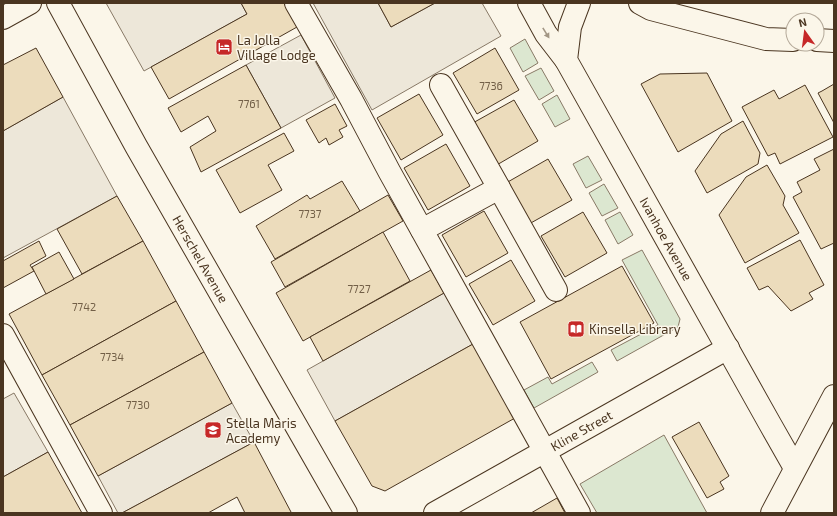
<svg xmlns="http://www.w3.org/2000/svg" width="837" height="516" font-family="'Exo 2',sans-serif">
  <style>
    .green { fill: #dce7d0; stroke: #887966 }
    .parking { fill: #ede7d9; stroke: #887966 }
    .building { fill: #ecdcbc; stroke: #4a3520 }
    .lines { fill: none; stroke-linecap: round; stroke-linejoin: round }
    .minor-casing { stroke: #4a3520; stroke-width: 24 }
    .major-casing { stroke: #4a3520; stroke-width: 24 }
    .minor { stroke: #fbf6e9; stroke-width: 22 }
    .major { stroke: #fbf6e9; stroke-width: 22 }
    .oneway { fill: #a29684 }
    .labels { text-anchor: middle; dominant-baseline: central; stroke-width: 3; stroke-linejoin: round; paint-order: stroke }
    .number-label { font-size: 11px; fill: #725f47 }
    .poi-label { font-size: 13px; fill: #4a3520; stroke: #fbf6e9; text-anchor: start }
    .street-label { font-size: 13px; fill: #4a3520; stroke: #fbf6e9 }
  </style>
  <rect width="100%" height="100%" fill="#fbf6e9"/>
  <!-- green -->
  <g class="green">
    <polygon points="525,39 538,63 523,72 510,48"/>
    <polygon points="541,68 554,91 539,100 525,76"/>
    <polygon points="557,95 570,119 555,127 542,104"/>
    <polygon points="588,156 602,180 586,188 573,164"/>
    <polygon points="604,184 618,208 602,216 589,193"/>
    <polygon points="620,212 633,235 618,244 605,220"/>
    <polygon points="642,250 680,319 678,327 617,361 611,350 658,325 622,260"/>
    <polygon points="592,362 598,372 534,408 524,390 548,377 552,384"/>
    <polygon points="664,435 707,513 597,513 580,484"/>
  </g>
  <!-- parking -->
  <g class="parking">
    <polygon points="106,3 241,3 247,14 144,71"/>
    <polygon points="313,3 378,3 391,27 435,3 482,3 501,36 372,110"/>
    <polygon points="301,35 335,98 281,128 246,65"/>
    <polygon points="63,97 117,196 3,258 3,131"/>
    <polygon points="444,293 473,344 335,421 307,370"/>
    <polygon points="14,393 48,452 3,477 3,399"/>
    <polygon points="232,403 254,442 122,513 118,513 98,476"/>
  </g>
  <!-- building -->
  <g class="building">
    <polygon points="241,3 284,3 297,27 169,99 151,67 247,14"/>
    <polygon points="378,3 435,3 391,27"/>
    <polygon points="36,48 63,97 3,131 3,65"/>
    <polygon points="495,48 519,90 477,114 453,73"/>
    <polygon points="246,65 281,128 201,172 190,147 216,131 208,116 181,132 168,108"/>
    <polygon points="707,73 732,121 678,152 641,84 660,74"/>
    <polygon points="834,84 834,123 818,93 822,91"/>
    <polygon points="805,85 833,137 780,164 775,153 768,156 742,107 774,90 779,99"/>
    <polygon points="419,94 443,135 401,160 377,118"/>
    <polygon points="514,100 538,141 495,166 471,124"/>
    <polygon points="335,104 347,126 339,130 343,137 329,145 326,138 319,143 306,120"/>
    <polygon points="743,121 760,153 758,164 707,193 695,171 721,134"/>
    <polygon points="284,133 294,151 268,165 282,190 240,213 216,170"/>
    <polygon points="446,144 470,186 428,210 404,168"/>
    <polygon points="834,149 834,243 821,249 793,197 802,192 797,182 820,170 814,159"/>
    <polygon points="548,159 572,200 529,224 506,183"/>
    <polygon points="767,165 785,196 783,205 799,233 745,263 719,215 746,177"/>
    <polygon points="342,181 360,211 275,259 256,226 307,195 310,199"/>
    <polygon points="388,195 403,221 285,287 271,262"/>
    <polygon points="117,196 143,241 82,274 57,229"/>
    <polygon points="484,211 508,253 466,277 442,235"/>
    <polygon points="583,212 607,253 565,277 541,236"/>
    <polygon points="383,232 410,281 303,341 276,293"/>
    <polygon points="800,240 824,285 809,293 813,299 791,311 768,286 759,290 747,268"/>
    <polygon points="39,241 46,256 30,265 34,271 3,288 3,261"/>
    <polygon points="143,241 176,301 42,375 9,314"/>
    <polygon points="59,252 74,279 46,294 32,267"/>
    <polygon points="511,260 535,301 493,325 469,284"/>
    <polygon points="622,266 654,323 551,379 520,322"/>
    <polygon points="431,270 444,293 323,361 310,337"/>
    <polygon points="176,301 204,352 70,425 42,375"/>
    <polygon points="473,344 515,418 385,491 372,486 335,421"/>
    <polygon points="204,352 232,403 98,476 70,425"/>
    <polygon points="699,422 729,476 720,482 724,489 707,498 672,437"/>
    <polygon points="254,442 291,512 290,513 245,513 237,497 208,513 122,513"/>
    <polygon points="48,452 82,513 3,513 3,477"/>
    <polygon points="557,498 565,513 531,513"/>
  </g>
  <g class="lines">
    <!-- minor casing -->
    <g class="minor-casing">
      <g id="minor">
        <path id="s1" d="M58,3L136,146L346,513"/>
        <polyline points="296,3 351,99 389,171 579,513"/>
        <polyline points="529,3 546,34 566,60"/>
        <path id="s2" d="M579,3L570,27L566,60L770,424L795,468"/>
        <polyline points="640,3 651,9 766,39 793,40"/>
        <polyline points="3,18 30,3"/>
        <polyline points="817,40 834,41"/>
        <polyline points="499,188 556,290"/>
        <polyline points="422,230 499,188 441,85"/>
        <polyline points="3,335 101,513"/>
        <path id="s3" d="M435,513L728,348"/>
      </g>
    </g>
    <!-- major casing -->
    <g class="major-casing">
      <polyline id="major" points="772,513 834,396"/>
    </g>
    <!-- minor -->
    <use href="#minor" class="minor"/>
    <!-- major -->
    <use href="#major" class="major"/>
  </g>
  <!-- one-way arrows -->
  <defs><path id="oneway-solid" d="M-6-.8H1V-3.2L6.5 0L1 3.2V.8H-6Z"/></defs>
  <use class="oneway" href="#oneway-solid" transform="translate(546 33) rotate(58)"/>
  <!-- icons -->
  <defs>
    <g id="hotel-square" transform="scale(0.9)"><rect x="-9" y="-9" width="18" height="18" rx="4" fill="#c62828" stroke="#fbf6e9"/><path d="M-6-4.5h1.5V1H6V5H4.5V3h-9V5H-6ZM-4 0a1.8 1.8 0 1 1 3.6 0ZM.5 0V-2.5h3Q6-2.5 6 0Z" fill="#fff"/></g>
    <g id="library-square" transform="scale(0.9)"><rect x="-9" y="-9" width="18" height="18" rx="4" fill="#c62828" stroke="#fbf6e9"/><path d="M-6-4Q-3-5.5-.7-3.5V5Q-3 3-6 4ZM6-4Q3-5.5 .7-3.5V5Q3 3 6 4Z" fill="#fff"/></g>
    <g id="school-square" transform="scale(0.9)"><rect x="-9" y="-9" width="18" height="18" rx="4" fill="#c62828" stroke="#fbf6e9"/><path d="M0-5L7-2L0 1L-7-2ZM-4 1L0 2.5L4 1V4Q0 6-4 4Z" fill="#fff"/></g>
  </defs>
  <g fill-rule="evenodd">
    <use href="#hotel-square" x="224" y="47"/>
    <use href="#library-square" x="576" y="329"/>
    <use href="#school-square" x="213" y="430"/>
  </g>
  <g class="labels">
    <!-- number labels -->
    <g class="number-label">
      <text x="491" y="85">7736</text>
      <text x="249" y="103">7761</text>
      <text x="310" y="213">7737</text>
      <text x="359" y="288">7727</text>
      <text x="84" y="306">7742</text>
      <text x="112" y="356">7734</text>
      <text x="138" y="404">7730</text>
    </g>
    <!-- poi labels -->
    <g class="poi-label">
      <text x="237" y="40">La Jolla<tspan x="237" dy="15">Village Lodge</tspan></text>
      <text x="589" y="329">Kinsella Library</text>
      <text x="226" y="423">Stella Maris<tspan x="226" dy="15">Academy</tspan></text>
    </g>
    <!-- street labels -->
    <g class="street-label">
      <text stroke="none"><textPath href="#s2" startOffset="264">Ivanhoe Avenue</textPath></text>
      <text stroke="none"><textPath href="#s1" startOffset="293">Herschel Avenue</textPath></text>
      <text stroke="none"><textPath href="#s3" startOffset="168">Kline Street</textPath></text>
    </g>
  </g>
  <!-- border -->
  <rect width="837" height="516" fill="none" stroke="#4a3520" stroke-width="8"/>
  <!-- north arrow -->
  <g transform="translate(805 32) rotate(346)"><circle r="19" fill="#fbf6e9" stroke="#b4a999"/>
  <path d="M0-3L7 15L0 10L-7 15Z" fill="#c62828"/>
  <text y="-6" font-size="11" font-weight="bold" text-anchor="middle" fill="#4a3520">N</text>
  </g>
</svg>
